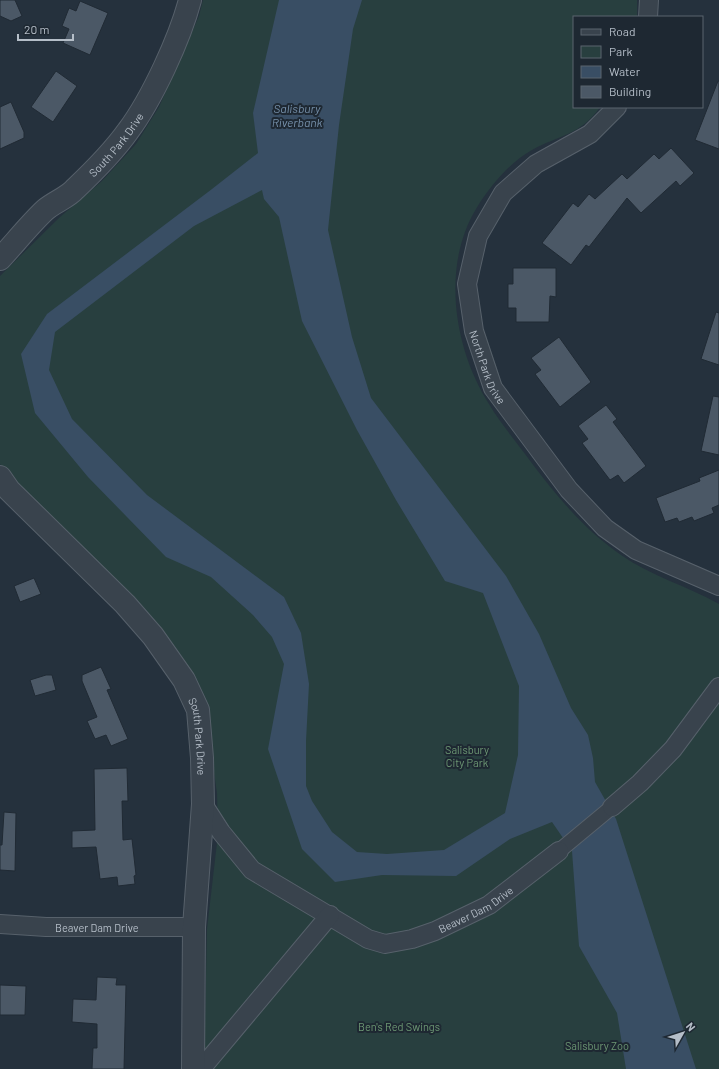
<svg xmlns="http://www.w3.org/2000/svg" width="719" height="1069" font-family="Barlow,sans-serif">
  <style>
    .green { fill: #283f3f }
    .water { fill: #394e64; fill-rule: evenodd }
    .building { fill: #4b5866; stroke: #202a34 }
    .lines { fill: none; stroke-linecap: round; stroke-linejoin: round }
    .pedestrian-casing { stroke: #57616b; stroke-width: 16 }
    .minor-casing { stroke: #57616b; stroke-width: 20 }
    .tertiary-casing { stroke: #57616b; stroke-width: 24 }
    .pedestrian { stroke: #39434d; stroke-width: 14 }
    .minor { stroke: #39434d; stroke-width: 18 }
    .tertiary { stroke: #39434d; stroke-width: 22 }
    .labels { text-anchor: middle; dominant-baseline: central; stroke-width: 4; stroke-linejoin: round; paint-order: stroke }
    .street-label { font-size: 11px; fill: #b5bec8; stroke: #1e2832 }
    .park-label { font-size: 11px; fill: #6d9874; stroke: #1e2832 }
    .water-label { font-size: 12px; font-style: italic; fill: #7690aa; stroke: #1e2832 }
  </style>
  <rect width="100%" height="100%" fill="#25313d"/>
  <!-- green -->
  <path class="green" d="M203,0H637V17H574V107H600C581,135 559,135 532,150C510,162 489,187 476,209C441,267 454,349 489,404C499,421 513,438 525,454C553,492 582,528 621,555C651,576 687,586 719,604V1069H204L207,929L218,834L217,793L205,711L12,484L0,464V276L60,217L102,181L136,144L159,107L199,16Z"/>
  <!-- water -->
  <path class="water" d="M279,0H362L353,29L339,125L328,230L352,337L371,398L506,576L539,634L571,708L588,735L593,758L595,782L616,819L696,1069H626L617,1013L579,946L572,851L552,822L510,839L456,876L382,875L335,882L302,849L268,749L284,664L272,637L253,615L211,577L166,557L88,477L35,413L21,354L47,314L212,189L258,153L253,113ZM262,190L264,199L279,217L302,321L357,430L396,500L445,581L483,593L519,686L518,755L505,813L444,850L387,854L357,852L332,832L312,801L306,786V741L309,684L301,633L284,597L147,495L72,419L49,370L55,332L194,226Z"/>
  <!-- building -->
  <g class="building">
    <polygon points="0,0 15,0 22,16 11,21 0,16"/>
    <polygon points="80,1 108,13 90,55 63,43 69,29 62,26 69,8 76,11"/>
    <polygon points="56,71 77,86 53,122 31,107"/>
    <polygon points="718,81 719,81 719,149 695,140"/>
    <polygon points="11,102 24,132 24,138 0,149 0,107"/>
    <polygon points="671,148 694,173 680,186 676,181 641,213 627,198 589,247 586,245 571,265 542,243 573,203 578,207 589,194 595,199 622,174 627,179 654,154 659,159"/>
    <polygon points="513,268 556,268 556,297 550,296 549,322 516,322 516,308 508,308 508,284 513,284"/>
    <polygon points="716,312 719,313 719,365 701,359"/>
    <polygon points="559,337 591,382 560,407 535,374 541,370 531,358"/>
    <polygon points="713,396 719,397 719,455 701,451"/>
    <polygon points="606,405 617,419 613,422 646,466 624,483 618,475 610,480 582,443 588,439 578,426"/>
    <polygon points="719,470 719,505 712,508 714,513 694,521 692,517 679,522 677,518 665,522 656,498 700,481 699,478"/>
    <polygon points="34,578 41,594 20,602 14,586"/>
    <polygon points="101,667 111,689 107,690 128,739 111,746 106,735 95,739 87,721 97,717 82,681 82,675"/>
    <polygon points="46,675 52,675 56,690 35,696 30,680"/>
    <polygon points="127,768 128,801 122,801 123,840 132,839 136,875 134,876 135,884 118,886 117,877 100,879 96,847 72,848 72,831 95,830 94,769"/>
    <polygon points="4,812 16,813 15,871 0,870 0,845 2,845"/>
    <polygon points="97,977 117,978 116,985 126,985 124,1069 92,1069 93,1048 97,1048 97,1024 72,1022 73,999 96,1000"/>
    <polygon points="0,985 26,986 25,1015 0,1015"/>
  </g>
  <g class="lines">
    <!-- pedestrian casing -->
    <g class="pedestrian-casing">
      <polyline id="pedestrian" points="559,851 612,807"/>
    </g>
    <!-- minor casing -->
    <g class="minor-casing">
      <g id="minor">
        <polyline points="648,17 649,0"/>
        <path id="s1" d="M617,107L590,134L536,164L503,193L478,236L467,284L474,331L493,388L569,490L605,528L636,550L719,586"/>
        <path id="s2" d="M203,804L221,832L252,870L368,939L385,944L412,939L435,931L489,905L559,851"/>
        <polyline points="612,807 640,783 673,749 719,687"/>
        <path id="s3" d="M0,924L46,927H194"/>
        <polyline points="201,1069 330,915"/>
      </g>
    </g>
    <!-- tertiary casing -->
    <g class="tertiary-casing">
      <g id="tertiary">
        <path id="s4" d="M0,259C15,243 29,225 45,210C54,202 67,198 75,189C94,171 113,152 128,131C152,99 180,38 190,0"/>
        <path id="s5" d="M0,477L9,490L125,604L153,636L184,680L198,710L202,758L203,804L194,927L193,1069"/>
      </g>
    </g>
    <!-- pedestrian -->
    <use href="#pedestrian" class="pedestrian"/>
    <!-- minor -->
    <use href="#minor" class="minor"/>
    <!-- tertiary -->
    <use href="#tertiary" class="tertiary"/>
  </g>
  <g class="labels">
    <!-- street labels -->
    <g class="street-label">
      <text stroke="none"><textPath href="#s4" startOffset="164">South Park Drive</textPath></text>
      <text stroke="none"><textPath href="#s1" startOffset="329">North Park Drive</textPath></text>
      <text stroke="none"><textPath href="#s5" startOffset="334">South Park Drive</textPath></text>
      <text stroke="none"><textPath href="#s2" startOffset="333">Beaver Dam Drive</textPath></text>
      <text stroke="none"><textPath href="#s3" startOffset="97">Beaver Dam Drive</textPath></text>
    </g>
    <!-- park labels -->
    <g class="park-label">
      <text x="467" y="749">Salisbury<tspan x="467" dy="13">City Park</tspan></text>
      <text x="399" y="1026">Ben's Red Swings</text>
      <text x="597" y="1045">Salisbury Zoo</text>
    </g>
    <!-- water labels -->
    <g class="water-label">
      <text x="297" y="108">Salisbury<tspan x="297" dy="14">Riverbank</tspan></text>
    </g>
  </g>
  <!-- legend -->
  <rect x="573" y="16" width="130" height="92" fill="#1e2832" stroke="#5a646e"/>
  <rect x="581" y="29" width="20" height="6" fill="#39434d" stroke="#5a646e"/>
  <text x="609" y="36" font-size="12" fill="#b5bec8">Road</text>
  <rect x="581" y="46" width="20" height="12" fill="#283f3f" stroke="#5a646e"/>
  <text x="609" y="56" font-size="12" fill="#b5bec8">Park</text>
  <rect x="581" y="66" width="20" height="12" fill="#394e64" stroke="#5a646e"/>
  <text x="609" y="76" font-size="12" fill="#b5bec8">Water</text>
  <rect x="581" y="86" width="20" height="12" fill="#4b5866" stroke="#5a646e"/>
  <text x="609" y="96" font-size="12" fill="#b5bec8">Building</text>
  <!-- north arrow -->
  <g transform="translate(683 1033) rotate(51)" stroke="#1e2832" stroke-width="3" paint-order="stroke">
  <path d="M0-3L7 15L0 10L-7 15Z" fill="#b5bec8"/>
  <text y="-6" font-size="11" font-weight="bold" text-anchor="middle" fill="#b5bec8">N</text>
  </g>
  <!-- scale -->
  <path d="M18 34v6h55v-6" fill="none" stroke="#b5bec8" stroke-width="2"/>
  <text x="24" y="34" font-size="12" fill="#b5bec8" stroke="#1e2832" stroke-width="3" paint-order="stroke">20 m</text>
</svg>
